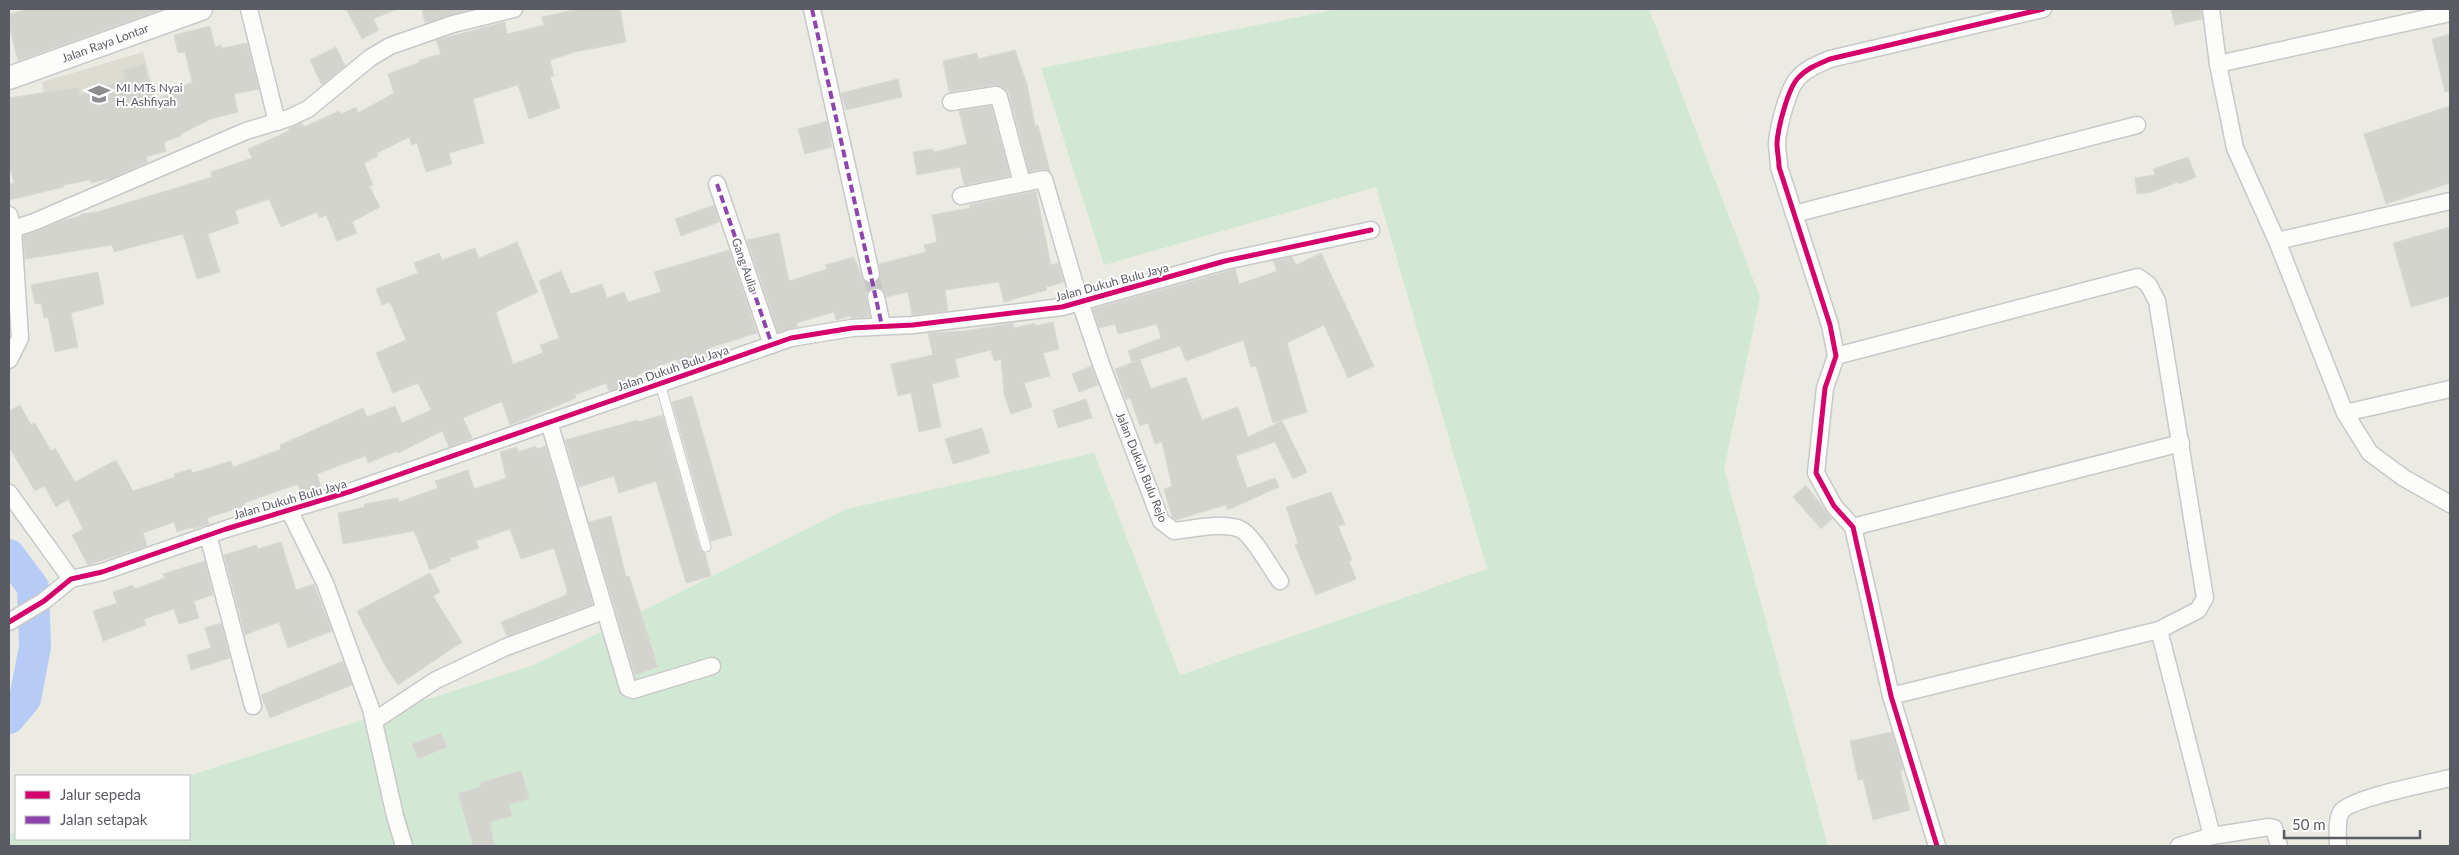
<svg xmlns="http://www.w3.org/2000/svg" width="2459" height="855" font-family="Lato,sans-serif">
  <style>
    .education { fill: #dcdcd2 }
    .green { fill: #d1e9d4 }
    .lines { fill: none; stroke-linecap: round; stroke-linejoin: round }
    .river { stroke: #b6ccf7; stroke-width: 32 }
    .building { fill: #d4d4cf; stroke: #dadad4 }
    .street-tunnel { stroke: #c7c7c4; stroke-width: 16; stroke-dasharray: 16 8; stroke-linecap: butt }
    .lane-casing { stroke: #c8c8c7; stroke-width: 11 }
    .street-casing { stroke: #c8c8c7; stroke-width: 19 }
    .secondary-casing { stroke: #cacaca; stroke-width: 25 }
    .lane { stroke: #fcfcfb; stroke-width: 9 }
    .street { stroke: #fcfcfb; stroke-width: 16 }
    .secondary { stroke: #fcfcfb; stroke-width: 22 }
    .quiet { stroke: #8e44ad; stroke-width: 4; stroke-dasharray: 8 4; stroke-linecap: butt }
    .cycleway-casing { stroke: #fff; stroke-width: 8 }
    .cycleway { stroke: #d6006c; stroke-width: 5 }
    .labels { text-anchor: middle; dominant-baseline: central; stroke-width: 4; stroke-linejoin: round; paint-order: stroke }
    .street-label { font-size: 12px; fill: #5a5c63; stroke: #fff }
    .poi-label { font-size: 12px; fill: #5a5c63; stroke: #fff; text-anchor: start }
  </style>
  <rect width="100%" height="100%" fill="#ebebe4"/>
  <!-- education -->
  <polygon class="education" points="143,52 158,106 50,130 42,82"/>
  <!-- green -->
  <polygon class="green" points="1338,9 1649,9 1760,297 1724,469 1828,846 9,846 9,834 16,832 16,839 189,839 188,776 534,665 847,509 1094,453 1180,675 1487,569 1376,187 1104,265 1041,68"/>
  <g class="lines">
    <!-- river -->
    <polyline class="river" points="9,555 33,587 35,647 25,699 9,718"/>
  </g>
  <!-- building -->
  <g class="building">
    <polygon points="28,9 163,9 18,61 9,25 9,14"/>
    <polygon points="346,9 397,9 373,19 379,30 362,39"/>
    <polygon points="422,9 473,9 425,23"/>
    <polygon points="578,9 620,9 626,42 575,52 550,60 554,76 550,77 560,108 529,119 518,85 473,99 484,143 449,153 452,164 426,172 417,143 412,145 409,137 377,153 378,156 364,163 373,185 369,186 380,207 352,222 357,233 337,241 326,215 320,218 317,212 281,227 269,199 235,211 239,223 208,234 220,272 197,279 183,234 114,252 112,245 25,259 23,236 64,220 81,216 81,214 97,212 212,177 211,172 252,158 248,149 289,131 288,129 302,123 304,127 339,111 341,114 356,107 358,113 394,93 388,74 420,62 419,60 441,54 436,40 505,22 507,34 544,25 542,17"/>
    <polygon points="2171,9 2201,9 2202,19 2175,25"/>
    <polygon points="210,26 215,47 221,45 222,48 247,43 259,89 234,94 238,112 211,119 181,134 181,136 164,142 166,151 146,157 148,162 112,178 91,183 90,180 63,185 64,187 9,200 9,184 14,183 9,164 9,98 79,87 79,95 125,79 122,70 144,64 153,101 192,82 185,52 178,53 174,35"/>
    <polygon points="2450,34 2450,91 2445,92 2432,39"/>
    <polygon points="336,47 345,66 322,85 310,60"/>
    <polygon points="1015,50 1027,84 1035,125 1038,125 1050,171 1042,169 1029,172 1009,94 1005,89 994,85 949,92 943,61 977,53 978,59"/>
    <polygon points="898,79 902,97 846,110 841,93"/>
    <polygon points="991,106 1010,176 964,185 960,167 917,175 913,152 933,149 934,152 967,144 959,111"/>
    <polygon points="2450,106 2450,183 2386,204 2364,134"/>
    <polygon points="827,121 832,147 805,154 798,129"/>
    <polygon points="2188,157 2196,177 2179,184 2178,182 2152,192 2137,194 2135,178 2155,175 2153,169"/>
    <polygon points="1036,191 1051,265 1058,263 1064,282 1046,287 1047,290 1004,302 999,282 945,290 948,311 912,315 908,292 886,297 883,290 874,287 866,294 870,317 851,318 851,316 836,320 834,312 796,323 798,327 778,332 747,240 779,233 789,281 827,269 825,265 854,257 863,280 873,284 880,277 879,264 926,252 924,245 937,242 932,215 970,208 969,205"/>
    <polygon points="714,205 719,222 681,236 675,219"/>
    <polygon points="2450,227 2450,296 2411,307 2393,243"/>
    <polygon points="517,242 538,292 496,312 513,364 543,353 540,345 559,338 539,281 561,271 571,294 602,284 607,298 624,292 628,302 661,292 654,272 729,250 757,333 709,348 711,355 679,366 677,359 637,375 639,380 609,391 606,383 575,395 576,398 510,425 502,402 498,403 463,418 472,438 449,447 442,431 398,453 397,451 368,463 366,456 351,461 317,474 322,490 301,496 298,484 244,503 245,506 207,518 209,524 193,529 192,527 177,532 174,522 143,533 147,546 88,565 72,535 83,529 68,499 56,507 44,486 35,491 9,447 9,411 20,405 31,425 35,423 51,451 55,448 75,482 116,460 133,491 175,477 174,474 191,469 192,473 231,461 233,467 281,449 280,445 363,408 367,417 395,406 402,423 431,410 418,383 393,393 376,353 406,340 390,302 382,305 376,289 418,273 414,263 439,253 442,260 475,248 479,258"/>
    <polygon points="1321,253 1374,366 1348,378 1324,325 1287,343 1307,412 1273,423 1256,366 1251,367 1243,340 1186,361 1180,346 1132,362 1128,351 1161,338 1157,324 1118,334 1115,324 1099,328 1093,309 1235,269 1239,284 1277,271 1273,261 1292,257 1296,265"/>
    <polygon points="98,272 104,304 71,313 78,347 55,352 48,317 44,318 41,303 35,304 31,285"/>
    <polygon points="1053,322 1059,349 1043,353 1050,376 1024,383 1032,407 1011,414 1004,394 1001,359 994,361 991,350 955,359 959,377 932,384 941,427 919,432 911,393 898,396 891,364 933,355 928,333 965,331 1013,323 1014,328 1035,323 1035,326"/>
    <polygon points="1140,360 1151,389 1186,377 1202,420 1238,407 1248,437 1282,421 1307,472 1293,479 1275,442 1236,456 1247,488 1275,478 1279,487 1228,510 1226,505 1176,520 1172,517 1164,489 1172,486 1162,442 1155,444 1148,423 1140,426 1130,398 1126,400 1115,369"/>
    <polygon points="1091,366 1098,385 1079,392 1072,374"/>
    <polygon points="692,396 732,535 711,541 672,402"/>
    <polygon points="1086,399 1092,418 1058,428 1053,410"/>
    <polygon points="663,415 700,549 705,553 711,576 686,583 656,481 619,493 614,476 579,487 565,440 638,420 638,422"/>
    <polygon points="982,428 990,453 953,464 945,439"/>
    <polygon points="536,446 537,449 546,446 593,604 507,636 501,622 566,595 567,590 554,548 521,559 510,529 476,541 479,548 450,558 451,561 430,570 414,531 343,544 338,513 365,507 364,504 398,498 399,502 438,488 435,481 468,470 474,489 506,478 500,452 517,447 518,452"/>
    <polygon points="1806,485 1832,519 1821,529 1793,497"/>
    <polygon points="1331,492 1345,524 1338,526 1352,560 1349,562 1356,579 1316,595 1295,545 1298,543 1286,507"/>
    <polygon points="611,516 626,577 629,576 658,667 635,675 589,522"/>
    <polygon points="281,542 296,590 314,584 332,631 288,648 279,622 245,635 224,555 256,545 258,549"/>
    <polygon points="205,561 213,595 194,601 199,618 179,624 174,609 144,619 146,625 103,641 93,611 117,603 113,592 133,585 134,589 165,578 163,574"/>
    <polygon points="430,573 440,592 433,596 462,642 398,685 387,669 357,611"/>
    <polygon points="221,623 230,658 191,670 187,655 211,648 205,628"/>
    <polygon points="343,661 352,685 270,718 261,695"/>
    <polygon points="1892,732 1902,765 1903,770 1900,771 1910,810 1873,820 1863,779 1858,780 1850,741"/>
    <polygon points="441,733 447,747 418,759 412,744"/>
    <polygon points="521,770 529,799 509,804 512,816 490,822 494,846 473,846 458,793 481,787 480,783"/>
  </g>
  <g class="lines">
    <!-- street-tunnel -->
    <polyline class="street-tunnel" points="871,274 876,297"/>
    <!-- lane casing -->
    <g class="lane-casing">
      <polyline id="lane" points="660,383 706,547"/>
    </g>
    <!-- street casing -->
    <g class="street-casing">
      <g id="street">
        <polyline points="249,9 277,122"/>
        <polyline points="812,9 871,274"/>
        <polyline points="2211,9 2218,64 2235,148 2277,241 2345,413 2370,453 2404,478 2450,504"/>
        <polyline points="2218,64 2450,13"/>
        <polyline points="951,102 996,95 999,97 1022,183"/>
        <polyline points="717,184 772,345"/>
        <path d="M961,196L1044,179L1080,302L1101,364L1161,521L1174,531C1192,529 1224,522 1240,529C1253,535 1271,569 1280,581"/>
        <polyline points="1794,214 2137,125"/>
        <polyline points="9,215 13,229 20,338 9,360"/>
        <polyline points="13,229 34,222 246,131 289,118 308,109 370,58 390,46 453,24 514,9"/>
        <polyline points="2277,241 2450,201"/>
        <polyline points="876,297 882,326"/>
        <polyline points="1836,356 2138,277 2148,284 2157,301 2205,598 2198,610 2159,630 2212,836"/>
        <polyline points="2345,413 2450,389"/>
        <polyline points="549,422 628,688 633,690 712,666"/>
        <polyline points="9,493 71,579"/>
        <polyline points="289,510 325,583 371,709 395,816 404,846"/>
        <polyline points="1853,527 2181,443"/>
        <polyline points="208,535 253,706"/>
        <polyline points="9,622 44,601 71,579 102,572 226,529 352,491 791,338 852,328 913,325 1062,307 1225,261 1371,230"/>
        <polyline points="1891,696 2159,630"/>
        <polyline points="374,721 436,680 506,647 603,611"/>
        <path d="M1937,846L1891,696L1853,527L1834,506L1816,473L1825,388L1836,356L1830,325L1779,167C1779,159 1777,151 1777,143C1778,128 1788,87 1799,77C1807,68 1819,64 1830,59L2043,9"/>
        <polyline points="2179,846 2212,836 2269,827 2274,828 2279,846"/>
        <path d="M2338,846C2338,836 2336,821 2341,812C2350,798 2431,783 2450,778"/>
      </g>
    </g>
    <!-- secondary casing -->
    <g class="secondary-casing">
      <polyline id="secondary" points="9,78 201,9"/>
    </g>
    <!-- lane -->
    <use href="#lane" class="lane"/>
    <!-- street -->
    <use href="#street" class="street"/>
    <!-- secondary -->
    <use href="#secondary" class="secondary"/>
    <!-- quiet -->
    <g class="quiet">
      <polyline points="812,9 882,326"/>
      <polyline points="717,184 772,345"/>
    </g>
    <!-- cycleway casing -->
    <g class="cycleway-casing">
      <g id="cycleway">
        <polyline points="9,622 44,601 71,579 102,572 226,529 352,491 791,338 852,328 913,325 1062,307 1225,261 1371,230"/>
        <path d="M1937,846L1891,696L1853,527L1834,506L1816,473L1825,388L1836,356L1830,325L1779,167C1779,159 1777,151 1777,143C1778,128 1788,87 1799,77C1807,68 1819,64 1830,59L2043,9"/>
      </g>
    </g>
    <!-- cycleway -->
    <use href="#cycleway" class="cycleway"/>
  </g>
  <!-- icons -->
  <defs>
    <g id="school-bare" transform="scale(1.725)"><path d="M0-5L7-2L0 1L-7-2ZM-4 1L0 2.5L4 1V4Q0 6-4 4Z" fill="#8d8e90" stroke="#fff" stroke-width="2.5" paint-order="stroke"/></g>
  </defs>
  <g fill-rule="evenodd">
    <use href="#school-bare" x="99" y="94"/>
  </g>
  <g class="labels">
    <!-- street labels -->
    <g class="street-label">
      <text transform="translate(105 43) rotate(-20)">Jalan Raya Lontar</text>
      <text transform="translate(745 265) rotate(71)">Gang Aulia</text>
      <text transform="translate(1112 282) rotate(-15)">Jalan Dukuh Bulu Jaya</text>
      <text transform="translate(673 368) rotate(-19)">Jalan Dukuh Bulu Jaya</text>
      <text transform="translate(1142 467) rotate(68)">Jalan Dukuh Bulu Rejo</text>
      <text transform="translate(290 499) rotate(-16)">Jalan Dukuh Bulu Jaya</text>
    </g>
    <!-- poi labels -->
    <g class="poi-label">
      <text x="116" y="87">MI MTs Nyai<tspan x="116" dy="14">H. Ashfiyah</tspan></text>
    </g>
  </g>
  <!-- border -->
  <rect width="2459" height="855" fill="none" stroke="#5a5c63" stroke-width="20"/>
  <!-- legend -->
  <rect x="15" y="775" width="175" height="65" fill="#ffffff" stroke="#bdbec1"/>
  <rect x="25" y="791" width="25" height="8" fill="#d6006c" stroke="#bdbec1"/>
  <text x="60" y="800" font-size="15" fill="#5a5c63">Jalur sepeda</text>
  <rect x="25" y="816" width="25" height="8" fill="#8e44ad" stroke="#bdbec1"/>
  <text x="60" y="825" font-size="15" fill="#5a5c63">Jalan setapak</text>
  <!-- scale -->
  <path d="M2284 830v8h136v-8" fill="none" stroke="#5a5c63" stroke-width="2.5"/>
  <text x="2292" y="830" font-size="15" fill="#5a5c63" stroke="#ffffff" stroke-width="4" paint-order="stroke">50 m</text>
</svg>
